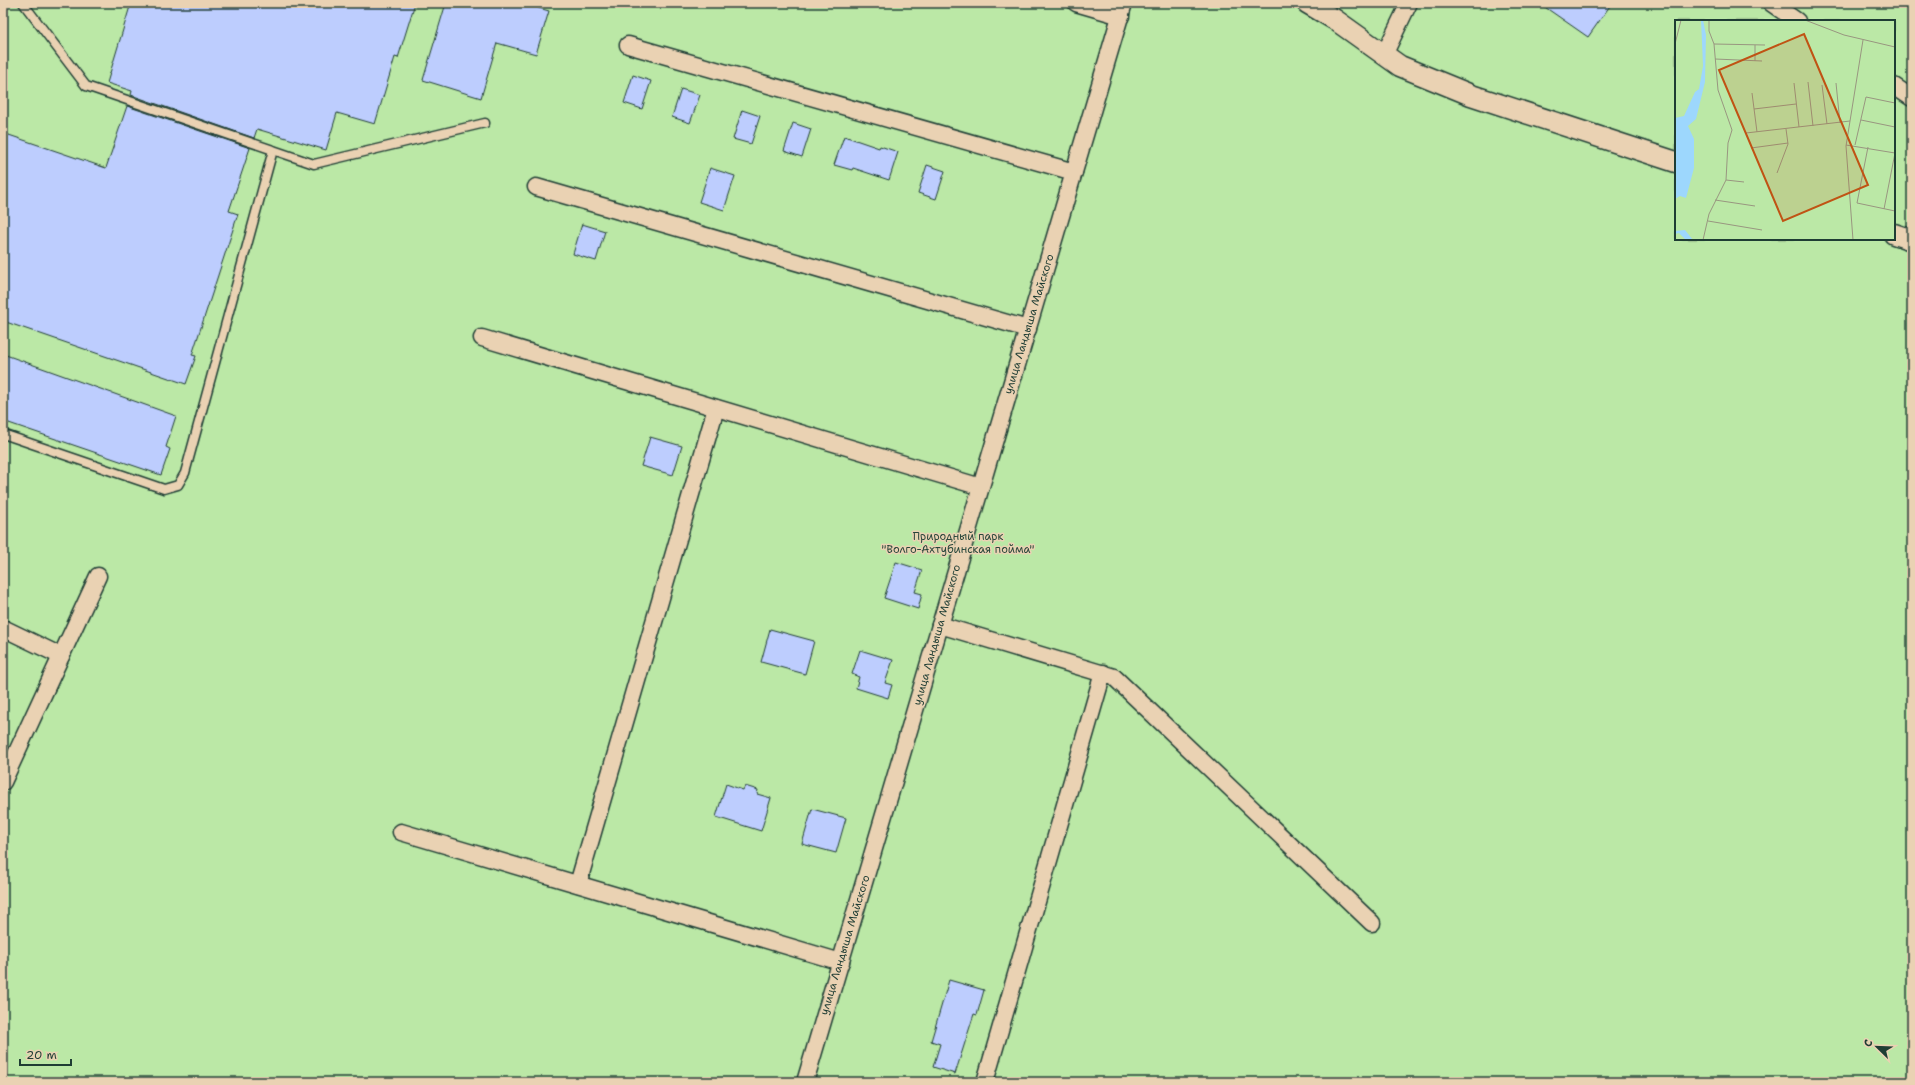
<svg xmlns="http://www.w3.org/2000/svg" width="1915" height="1085" font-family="'Shantell Sans',sans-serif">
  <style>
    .green { fill: #bbe8a6; stroke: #6d926d; fill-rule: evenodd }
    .building { fill: #bdcdfe; stroke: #1f3d34 }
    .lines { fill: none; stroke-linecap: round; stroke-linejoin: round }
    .service-casing { stroke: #1f3d34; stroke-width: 11 }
    .minor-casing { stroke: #1f3d34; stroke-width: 19 }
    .tertiary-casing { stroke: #1f3d34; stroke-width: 23 }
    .service { stroke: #ead2b3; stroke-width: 8 }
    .minor { stroke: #ead2b3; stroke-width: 16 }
    .tertiary { stroke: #ead2b3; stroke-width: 20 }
    .labels { text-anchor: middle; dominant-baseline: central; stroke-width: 3; stroke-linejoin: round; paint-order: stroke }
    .street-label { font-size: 11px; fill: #1f3d34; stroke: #ead2b3 }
    .park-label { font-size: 11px; fill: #27463a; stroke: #ead2b3 }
    .inset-road { fill: none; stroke: #999680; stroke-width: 1 }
    .view { fill: #c05314; fill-opacity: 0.15; stroke: #c05314; stroke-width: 2 }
    .inset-edge { fill: none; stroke: #1f3d34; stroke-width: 2 }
  </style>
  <rect width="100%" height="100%" fill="#ead2b3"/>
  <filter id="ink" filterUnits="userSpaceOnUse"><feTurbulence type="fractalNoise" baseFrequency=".025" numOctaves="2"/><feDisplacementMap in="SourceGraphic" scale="8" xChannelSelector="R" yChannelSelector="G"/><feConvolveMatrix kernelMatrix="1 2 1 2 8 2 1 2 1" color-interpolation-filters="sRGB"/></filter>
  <g filter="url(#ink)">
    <!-- green -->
    <path class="green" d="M3,3H1912V1082H3ZM1676,21H1894V239H1676Z"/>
    <!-- building -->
    <g class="building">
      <polygon points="131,3 415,3 398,58 395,57 375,124 337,113 326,150 257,129 254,138 131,95 132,91 107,83"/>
      <polygon points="446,3 522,3 549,11 536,54 497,43 481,98 423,80"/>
      <polygon points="1539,3 1612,3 1588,37"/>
      <polygon points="633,75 651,81 642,109 624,103"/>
      <polygon points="681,89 700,95 690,123 672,117"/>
      <polygon points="127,106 250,148 229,211 238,214 192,355 196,356 186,384 3,321 3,133 106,168"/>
      <polygon points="742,110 760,116 751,144 733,139"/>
      <polygon points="793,123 811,129 802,157 784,151"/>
      <polygon points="844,136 879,148 880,146 898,152 889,180 853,168 852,170 834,165"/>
      <polygon points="927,165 945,171 936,199 918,193"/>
      <polygon points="710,168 735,176 724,210 699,202"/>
      <polygon points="582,224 605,231 596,261 573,254"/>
      <polygon points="3,354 176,416 166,447 170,449 161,475 3,421"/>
      <polygon points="650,437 682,446 673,475 641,466"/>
      <polygon points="896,562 922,570 915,592 922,594 918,609 884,598"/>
      <polygon points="770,629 814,641 805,674 761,662"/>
      <polygon points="860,650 893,660 885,683 892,685 888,698 856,688 859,677 852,674"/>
      <polygon points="726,784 743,790 745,786 758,790 757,794 771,798 761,831 716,817"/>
      <polygon points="812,809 846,818 836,853 802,844"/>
      <polygon points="949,980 984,990 977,1015 974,1014 955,1074 933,1067 940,1044 931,1041"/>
    </g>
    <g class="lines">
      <!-- service casing -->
      <g class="service-casing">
        <g id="service">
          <polyline points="23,3 86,86 314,164 485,123"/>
          <polyline points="3,434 164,489 178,485 185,473 273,150"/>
        </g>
      </g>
      <!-- minor casing -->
      <g class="minor-casing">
        <g id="minor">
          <polyline points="1076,3 1121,16"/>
          <polyline points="1771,3 1797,21"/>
          <polyline points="628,45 1074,172"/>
          <polyline points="1384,55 1409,3"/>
          <polyline points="1894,86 1912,98"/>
          <polyline points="536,187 1028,329"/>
          <polyline points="482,338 981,487"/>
          <polyline points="940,625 1114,677 1372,923"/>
          <polyline points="3,628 61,656"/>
          <polyline points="3,782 98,576"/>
          <polyline points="401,832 841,962"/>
          <polyline points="578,884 716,408"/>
          <polyline points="805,1082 1124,3"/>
          <polyline points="985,1082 1103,673"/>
        </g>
      </g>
      <!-- tertiary casing -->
      <g class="tertiary-casing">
        <g id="tertiary">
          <polyline points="1307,3 1334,19 1400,66 1471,95 1676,162"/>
          <polyline points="1894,234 1912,240"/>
        </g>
      </g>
      <!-- service -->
      <use href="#service" class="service"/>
      <!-- minor -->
      <use href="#minor" class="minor"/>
      <!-- tertiary -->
      <use href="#tertiary" class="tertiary"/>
    </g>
  </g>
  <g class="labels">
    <!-- street labels -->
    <g class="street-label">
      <text transform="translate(1029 324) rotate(-73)">улица Ландыша Майского</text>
      <text transform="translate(937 635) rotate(-74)">улица Ландыша Майского</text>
      <text transform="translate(845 945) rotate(-73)">улица Ландыша Майского</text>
    </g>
    <!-- park labels -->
    <g class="park-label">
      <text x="958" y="536">Природный парк<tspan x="958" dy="13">"Волго-Ахтубинская пойма"</tspan></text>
    </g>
  </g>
  <!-- overview -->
  <g transform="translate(1675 20)">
    <rect width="220" height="220" fill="#ead2b3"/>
    <path d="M0,0H220V220H0Z" fill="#bbe8a6"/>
    <path d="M26,0H28L31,15L30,62L21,99L13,106L19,119V148L11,178L5,176L0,179V98L9,96L20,72L24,69L28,46ZM10,210L18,220H11L4,213L0,214V211Z" fill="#9dd7fd"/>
    <path class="inset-road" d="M130,0L169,15L220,27M0,24L6,0M39,24L90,25M40,39L87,41M80,41V25M133,62L138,106M119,63L124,107M161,63L165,103M147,65L152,104M77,73L82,112M79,89L121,84M186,100L220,107M71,113L175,101M171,125L220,133M180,125L191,77L220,83M193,127L182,183L220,191M76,128L113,123M102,153L113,124L111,109M51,160L69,162M40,180L80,186M209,189L220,133M33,201L87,210M28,220L34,194L51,160L53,123L57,110L43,70L39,24L34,11V0M178,220L171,126L188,20"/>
    <path class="view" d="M129,14L193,165L108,201L44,50Z"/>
    <rect width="220" height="220" class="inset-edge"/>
  </g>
  <!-- margin -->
  <rect width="1915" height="1085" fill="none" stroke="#ead2b3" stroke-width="16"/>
  <rect x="8" y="8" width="1899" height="1069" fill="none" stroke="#1f3d34" stroke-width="1.5" filter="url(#ink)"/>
  <!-- north arrow -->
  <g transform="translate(1877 1047) rotate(293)" stroke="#ead2b3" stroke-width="3" paint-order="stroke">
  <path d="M0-3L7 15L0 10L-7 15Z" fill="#1f3d34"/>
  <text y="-6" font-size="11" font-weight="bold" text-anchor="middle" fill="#1f3d34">С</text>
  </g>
  <!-- scale -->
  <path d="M20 1059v6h51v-6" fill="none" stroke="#1f3d34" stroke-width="2"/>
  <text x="26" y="1059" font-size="12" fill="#1f3d34" stroke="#ead2b3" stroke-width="3" paint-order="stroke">20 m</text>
</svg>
